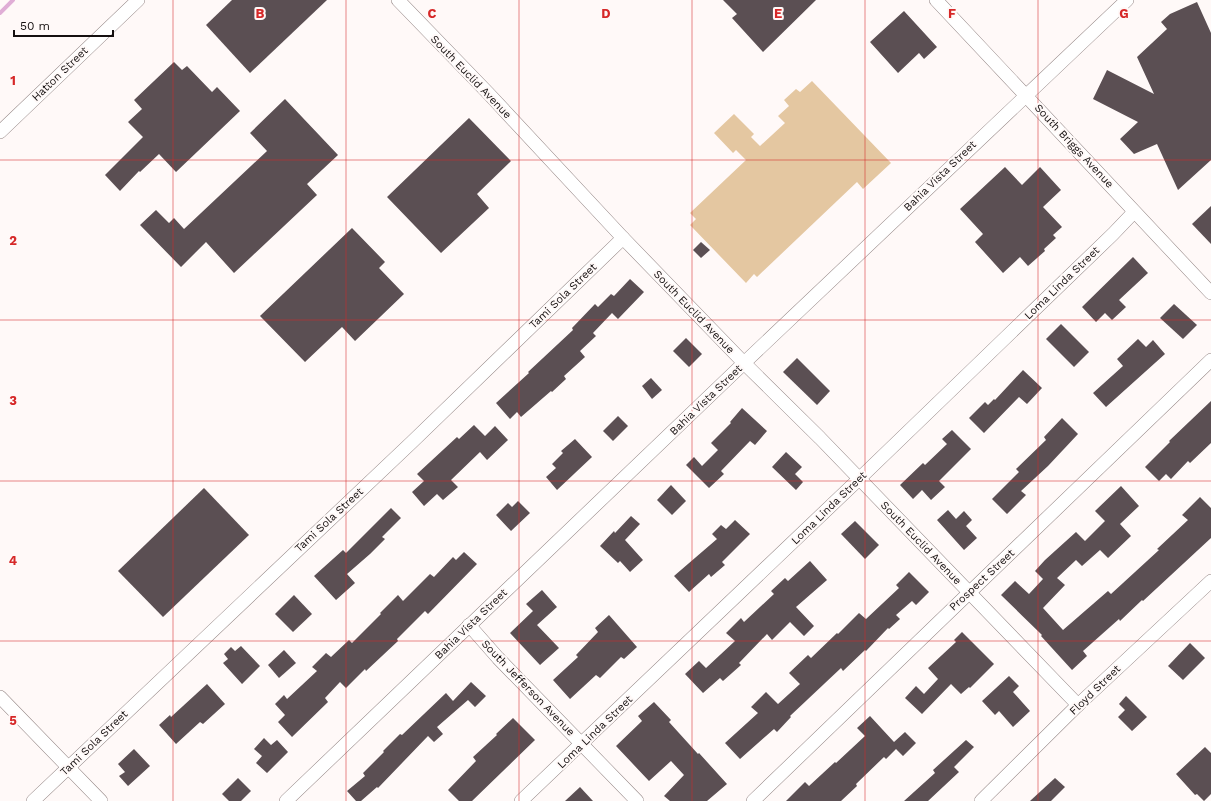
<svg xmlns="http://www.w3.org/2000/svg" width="1211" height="801" font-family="'Work Sans',sans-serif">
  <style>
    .green { fill: #e4c7a1 }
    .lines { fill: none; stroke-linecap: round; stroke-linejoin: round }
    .stream { stroke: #e0aed6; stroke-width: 4 }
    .building { fill: #5b4f53 }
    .minor-casing { stroke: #938584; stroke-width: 14 }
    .minor { stroke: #fff; stroke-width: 13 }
    .grid { fill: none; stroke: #d62828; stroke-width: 1; stroke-opacity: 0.55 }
    .labels { text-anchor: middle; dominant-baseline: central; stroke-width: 4; stroke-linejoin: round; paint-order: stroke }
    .street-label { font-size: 11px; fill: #151010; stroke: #fff9f8 }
    .grid-label { font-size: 13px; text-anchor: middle; font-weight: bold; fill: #d62828; stroke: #fff9f8; stroke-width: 4; stroke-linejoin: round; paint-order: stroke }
  </style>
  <rect width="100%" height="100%" fill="#fff9f8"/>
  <!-- green -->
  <polygon class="green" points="812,81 891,163 863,189 857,182 757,277 754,274 746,283 690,225 696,219 690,213 746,160 736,150 733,153 714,133 734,114 754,134 751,137 760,146 785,123 778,116 789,106 784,100 796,89 800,92"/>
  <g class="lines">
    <!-- stream -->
    <polyline class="stream" points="0,13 13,0"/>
  </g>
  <!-- building -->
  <g class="building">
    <polygon points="232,0 327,0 250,73 206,25"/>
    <polygon points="723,0 816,0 763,52 732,18 737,14"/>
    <polygon points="1197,2 1211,33 1211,160 1178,190 1157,144 1134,154 1120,139 1138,122 1093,99 1107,70 1154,94 1137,57 1167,29 1161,22 1170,14"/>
    <polygon points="904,11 937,47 924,59 919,53 898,73 870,42"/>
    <polygon points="174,62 182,70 187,66 212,92 217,87 240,111 176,172 159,154 140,172 139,171 120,191 105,175 143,137 128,122 142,109 134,100"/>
    <polygon points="285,99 338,155 307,184 317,195 234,273 206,242 181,267 140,225 156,210 169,223 174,218 184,229 267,151 250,133"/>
    <polygon points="469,118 511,161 477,194 489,208 441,253 387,197"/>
    <polygon points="1005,167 1022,185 1040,167 1061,190 1043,207 1062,227 1053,235 1056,238 1044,249 1045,251 1028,266 1020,257 1003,273 975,242 983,234 960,209"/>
    <polygon points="1211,206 1211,244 1192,224"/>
    <polygon points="352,228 385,262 379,268 404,294 355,341 342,327 305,362 260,316"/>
    <polygon points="701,242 710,250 701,258 693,250"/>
    <polygon points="1133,257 1148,273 1119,300 1126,307 1112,320 1105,313 1096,322 1082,307"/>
    <polygon points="630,279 644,292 618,319 612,313 593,333 596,336 580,351 585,357 564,376 566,379 552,392 551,391 521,417 517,412 510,419 496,403 529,373 528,372 573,330 572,328 595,304 598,307 611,294 614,296"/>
    <polygon points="1174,304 1197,325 1183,339 1160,318"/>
    <polygon points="1061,324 1089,352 1074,367 1046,339"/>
    <polygon points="686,338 702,354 689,367 673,351"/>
    <polygon points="1138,339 1146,347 1153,340 1165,354 1106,407 1093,393 1123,366 1117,359"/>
    <polygon points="797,358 830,391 817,405 783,372"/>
    <polygon points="1023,370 1042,388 1027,404 1019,397 984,433 969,418 985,402 988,405 994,399 995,400"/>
    <polygon points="651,378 662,390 652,399 642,386"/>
    <polygon points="1211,401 1211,443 1190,463 1188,461 1171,479 1166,474 1159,481 1145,467 1170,442 1169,441"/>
    <polygon points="742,408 767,431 755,445 750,441 721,471 724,474 709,488 686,465 694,457 702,466 718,450 711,443 731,423 730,422"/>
    <polygon points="618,416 628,426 613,441 603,431"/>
    <polygon points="1062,418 1078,434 1048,466 1021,491 1026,495 1007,514 992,499 1019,472 1016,469 1046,440 1044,437"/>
    <polygon points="474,425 485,436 495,426 508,440 487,460 480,452 451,480 458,487 443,500 437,494 424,506 412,492 424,481 417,474 457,437 459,439"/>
    <polygon points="952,430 971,449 939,481 945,487 931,500 922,490 913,499 900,485 923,463 925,465 947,444 942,439"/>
    <polygon points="575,439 592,457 557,490 546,477 556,468 552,464 563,453 561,451"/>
    <polygon points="786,452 802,467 795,474 803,482 796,490 772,467"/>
    <polygon points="671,485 686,501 672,515 657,500"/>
    <polygon points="1121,486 1139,506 1120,524 1131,536 1108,558 1100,550 1082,566 1076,560 1057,578 1065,585 1043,608 1063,630 1108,591 1111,594 1159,550 1157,549 1188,520 1182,515 1200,497 1211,508 1211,538 1143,601 1142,600 1120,621 1119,619 1083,651 1087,656 1072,670 1041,636 1042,635 1001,595 1015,581 1029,594 1043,579 1035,571 1045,560 1076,532 1085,541 1105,521 1095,511"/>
    <polygon points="204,488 249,535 163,617 118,571"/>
    <polygon points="518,501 530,513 511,531 496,515 508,503 512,507"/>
    <polygon points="391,508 401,518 382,537 385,539 370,554 347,574 355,583 336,600 314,576 343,550 346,553"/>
    <polygon points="948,510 956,519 964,511 972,520 966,526 977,538 964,550 937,520"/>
    <polygon points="631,516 640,524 625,540 643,560 630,572 620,561 618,563 600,546 614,531 615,533"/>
    <polygon points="735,520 750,534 722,562 725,565 711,577 709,574 689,592 674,576 717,539 712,534 721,525 726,529"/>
    <polygon points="855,521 879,545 865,559 841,534"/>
    <polygon points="464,552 477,564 428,614 425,611 397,639 398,641 366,671 365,669 346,688 340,682 325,698 328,702 292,737 278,722 285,715 275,704 284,695 287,699 317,671 312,667 326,653 331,657 349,640 352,643 381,614 380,613 398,595 403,601 430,574 434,577 453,557 456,560"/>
    <polygon points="810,561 827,580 796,607 814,626 804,636 790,622 772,640 767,634 739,663 741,665 723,681 720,678 703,693 685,674 699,661 706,668 735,641 726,633 741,618 744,622 774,594 771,591 785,578 788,581"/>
    <polygon points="909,572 929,592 916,605 912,601 896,615 900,619 889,629 888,628 866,651 865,650 843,671 841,668 790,716 791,717 777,732 774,729 740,759 725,743 758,713 751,707 766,692 778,704 800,684 789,673 808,655 811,658 837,633 838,634 859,613 866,619 899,588 896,585"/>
    <polygon points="542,590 557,607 537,625 559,648 540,665 510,633 533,611 526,604"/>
    <polygon points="294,595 312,614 293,632 275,614"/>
    <polygon points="609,615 637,647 624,659 621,657 600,678 596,675 570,699 553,680 578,657 576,655 598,632 595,628"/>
    <polygon points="962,632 994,664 970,688 969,687 961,694 951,684 922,714 905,698 916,686 924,694 938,679 928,668 956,642 954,640"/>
    <polygon points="1190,643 1205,658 1183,680 1168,666"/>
    <polygon points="241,646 260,666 242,684 223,663 228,659 224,654 231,647 235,651"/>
    <polygon points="284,650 296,663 279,678 268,665"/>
    <polygon points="1009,676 1019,686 1013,692 1030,711 1013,727 999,711 995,715 982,701"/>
    <polygon points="471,682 486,696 475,707 468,700 437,727 443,734 434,742 428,736 378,788 377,787 361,801 356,801 347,791 365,776 363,773 384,752 383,751 400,734 402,735 446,693 453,701"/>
    <polygon points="207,684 225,704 203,724 200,722 176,744 159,725 170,715 171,717"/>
    <polygon points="1126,696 1147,717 1132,731 1118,717 1125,710 1119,704"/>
    <polygon points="654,702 671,720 669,722 698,754 699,753 727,784 707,801 670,801 664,796 684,775 671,761 649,781 616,746 642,721 638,716"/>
    <polygon points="870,716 894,742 905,732 916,743 903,756 896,749 886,759 884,757 856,784 857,786 841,801 786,801 805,782 809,786 835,762 836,763 865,736 857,728"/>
    <polygon points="513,718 535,740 472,801 459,801 448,790 476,761 473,757 497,735 496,734"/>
    <polygon points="264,738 271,745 277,740 288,752 267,773 256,763 262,756 254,749"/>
    <polygon points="966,740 974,747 954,767 959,772 928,801 904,801 935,773 933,770"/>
    <polygon points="1205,747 1211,753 1211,794 1204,801 1197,794 1195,795 1176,774"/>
    <polygon points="134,749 150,766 128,786 119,776 125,772 118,764"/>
    <polygon points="238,778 251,791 241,801 229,801 222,794"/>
    <polygon points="1055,778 1065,787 1051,801 1030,801"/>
    <polygon points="580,787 593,801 565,801"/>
  </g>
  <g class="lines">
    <!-- minor casing -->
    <g class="minor-casing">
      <g id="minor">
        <polyline points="398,0 488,93 623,238 744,363 820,438 1078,705"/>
        <polyline points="936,0 1211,293"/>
        <polyline points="0,132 138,0"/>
        <polyline points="469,625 498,658 637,801"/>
        <polyline points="0,697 101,801"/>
        <polyline points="33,801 412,442 623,238"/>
        <polyline points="286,801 744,363 1127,0"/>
        <polyline points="521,801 859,479 1113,234 1134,212"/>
        <polyline points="753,801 1211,360"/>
        <polyline points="981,801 1078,705 1211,581"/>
      </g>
    </g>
    <!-- minor -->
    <use href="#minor" class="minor"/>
  </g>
  <!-- grid -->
  <path class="grid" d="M173,0V801M346,0V801M519,0V801M692,0V801M865,0V801M1038,0V801M0,160H1211M0,320H1211M0,481H1211M0,641H1211"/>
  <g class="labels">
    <!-- street labels -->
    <g class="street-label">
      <text transform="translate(60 74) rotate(-44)">Hatton Street</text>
      <text transform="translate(471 77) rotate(46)">South Euclid Avenue</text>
      <text transform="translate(1074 146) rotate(47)">South Briggs Avenue</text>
      <text transform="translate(940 176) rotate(-44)">Bahia Vista Street</text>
      <text transform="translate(1062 283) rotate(-44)">Loma Linda Street</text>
      <text transform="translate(563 296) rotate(-44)">Tami Sola Street</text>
      <text transform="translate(694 312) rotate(46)">South Euclid Avenue</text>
      <text transform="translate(706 400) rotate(-44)">Bahia Vista Street</text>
      <text transform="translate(829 508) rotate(-44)">Loma Linda Street</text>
      <text transform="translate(329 520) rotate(-43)">Tami Sola Street</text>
      <text transform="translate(921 543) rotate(46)">South Euclid Avenue</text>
      <text transform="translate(982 580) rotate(-43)">Prospect Street</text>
      <text transform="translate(471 624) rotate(-44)">Bahia Vista Street</text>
      <text transform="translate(528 688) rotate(46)">South Jefferson Avenue</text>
      <text transform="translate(1095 690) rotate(-44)">Floyd Street</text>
      <text transform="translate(595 732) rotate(-44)">Loma Linda Street</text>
      <text transform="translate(94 743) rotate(-44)">Tami Sola Street</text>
    </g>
  </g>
  <g class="grid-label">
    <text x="260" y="18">B</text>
    <text x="432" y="18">C</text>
    <text x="606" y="18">D</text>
    <text x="778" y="18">E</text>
    <text x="952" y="18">F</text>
    <text x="1124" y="18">G</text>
    <text x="13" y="85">1</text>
    <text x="13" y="245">2</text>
    <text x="13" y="405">3</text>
    <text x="13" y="565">4</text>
    <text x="13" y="725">5</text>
  </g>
  <!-- scale -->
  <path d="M14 30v6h99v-6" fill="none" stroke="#151010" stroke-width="2"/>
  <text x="20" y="30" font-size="12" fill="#151010" stroke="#fff9f8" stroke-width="3" paint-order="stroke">50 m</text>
</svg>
